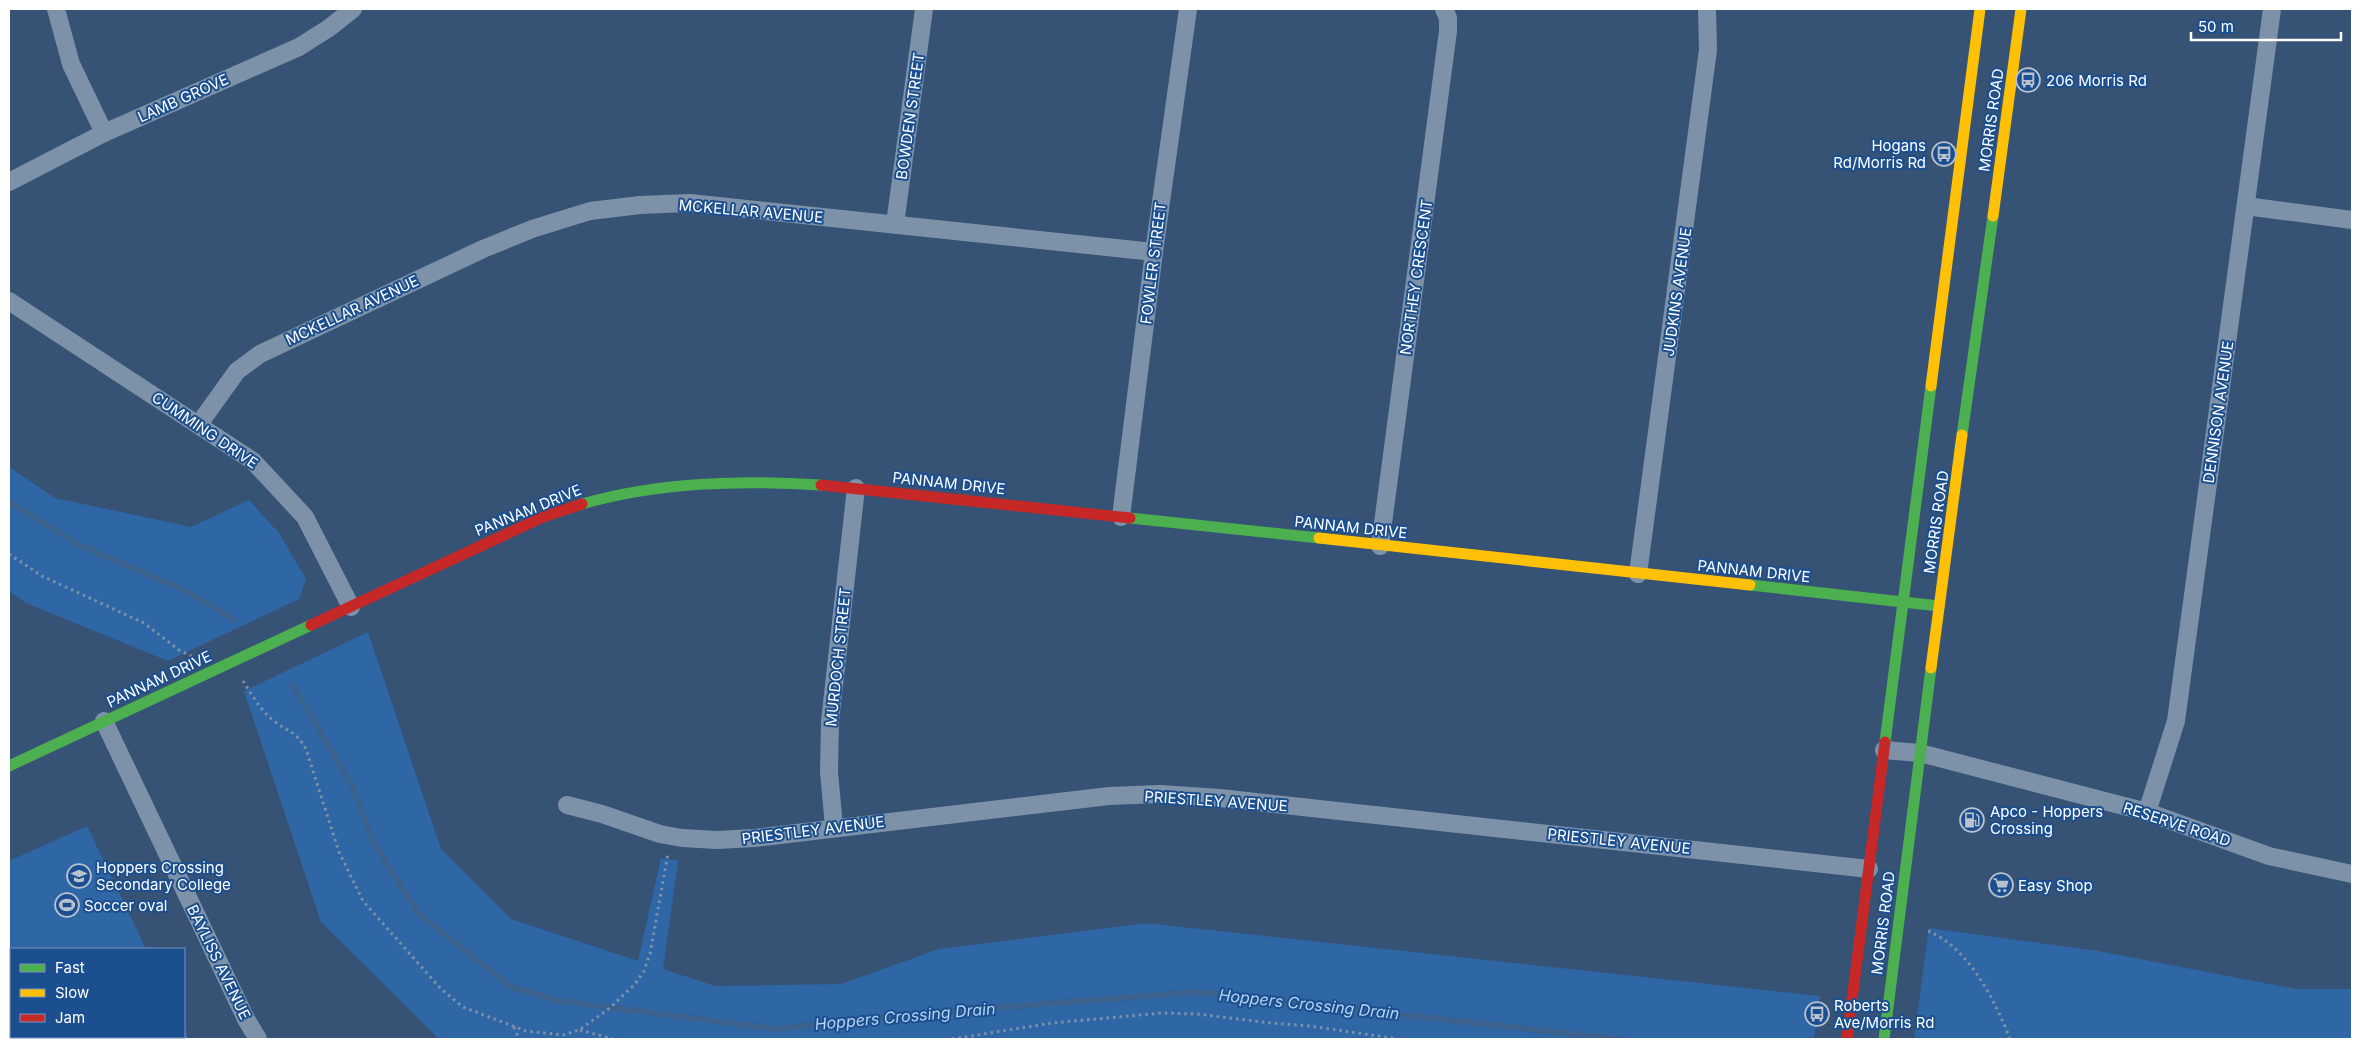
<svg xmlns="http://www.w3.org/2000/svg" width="2361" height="1048" font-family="Inter,sans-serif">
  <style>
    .green { fill: #2f66a5 }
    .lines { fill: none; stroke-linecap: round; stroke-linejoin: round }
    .stream { stroke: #3b618d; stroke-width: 6 }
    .path { stroke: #7d92a8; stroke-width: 3; stroke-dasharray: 2.5 4; stroke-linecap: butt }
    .street { stroke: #7d92a8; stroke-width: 18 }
    .fast { stroke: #4caf50; stroke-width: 11 }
    .slow { stroke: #ffc107; stroke-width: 11 }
    .jam { stroke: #c62828; stroke-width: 11 }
    .labels { text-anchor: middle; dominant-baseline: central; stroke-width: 4; stroke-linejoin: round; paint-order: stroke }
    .poi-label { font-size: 15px; fill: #fff; stroke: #1b4f8f; text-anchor: start }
    .street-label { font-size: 15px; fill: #fff; stroke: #1b4f8f }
    .water-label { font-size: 16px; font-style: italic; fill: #b5d3f5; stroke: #1b4f8f }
  </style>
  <rect width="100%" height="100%" fill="#365274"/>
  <!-- green -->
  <g class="green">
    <polygon points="9,467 55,498 191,527 249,500 279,533 306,579 299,599 168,661 26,603 9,591"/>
    <polygon points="368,632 441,849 511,919 638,961 661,858 678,861 663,969 715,986 841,984 939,949 1139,924 1155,924 1820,996 1814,1039 435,1039 437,1037 321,922 244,691"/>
    <polygon points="87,826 146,949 11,949 11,1005 9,1000 9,861"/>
    <polygon points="1929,928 2098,951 2296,989 2352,989 2352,1039 1914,1039"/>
    <polygon points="184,1028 189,1039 28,1039 27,1037 184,1037"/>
  </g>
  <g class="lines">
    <!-- stream -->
    <g class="stream">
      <polyline points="9,502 79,545 186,591 235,620"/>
      <polyline points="293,686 352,785 374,844 419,914 511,987 560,1001 776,1029 926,1013 1197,992 1619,1039"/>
    </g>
    <!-- path -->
    <g class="path">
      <polyline points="9,554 42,576 144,623 179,650 193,657"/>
      <path d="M243,681C252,695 261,711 274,721C288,732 296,731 306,749L339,852L363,901L441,989L463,1007L526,1031L563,1035L579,1030L610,1008L635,984L644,971L650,954L668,853"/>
      <path d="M1928,931C1968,947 1995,1000 2010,1039"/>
      <polyline points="514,1027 519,1039"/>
      <polyline points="580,1030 613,1039"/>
      <polyline points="952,1039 1052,1023 1162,1013 1197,1014 1271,1023 1310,1026 1398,1039"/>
    </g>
    <!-- street -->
    <g class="street">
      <polyline points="56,9 71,64 104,133"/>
      <polyline points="9,182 104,133 299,47 329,28 353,9"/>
      <polyline points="2246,206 2352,220"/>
      <polyline points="895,224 924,9"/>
      <polyline points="9,301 253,461 305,517 351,607"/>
      <polyline points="199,424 237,371 260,354 483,249 532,229 590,211 640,205 690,203 1154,252"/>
      <polyline points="1121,517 1154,252 1188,9"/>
      <polyline points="1380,546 1448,31 1448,18 1444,9"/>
      <polyline points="1638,574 1708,50 1707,9"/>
      <polyline points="104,721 246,1019 258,1039"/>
      <polyline points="1884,750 1920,753 2147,812 2269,856 2352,874"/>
      <polyline points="567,805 602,814 660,834 682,838 717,840 755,838 1109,796 1160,794 1220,798 1869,869"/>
      <polyline points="2147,812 2176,721 2272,9"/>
      <polyline points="834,827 829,772 830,721 856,488"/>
    </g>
    <!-- fast -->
    <g class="fast">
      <polyline points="1962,435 1993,216"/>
      <path d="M582,504C659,482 740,480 821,485"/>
      <polyline points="1130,518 1319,538"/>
      <polyline points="1750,585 1939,606"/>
      <polyline points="1885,742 1931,386"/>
      <polyline points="9,766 311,625"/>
      <polyline points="1884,1039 1931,668"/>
    </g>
    <!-- slow -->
    <g class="slow">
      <polyline points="1993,216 2021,9"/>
      <polyline points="1931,386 1980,9"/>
      <polyline points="1319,538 1750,585"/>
      <polyline points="1931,668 1962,435"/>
    </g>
    <!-- jam -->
    <g class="jam">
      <polyline points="821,485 1130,518"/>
      <polyline points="311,625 543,517 582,504"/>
      <polyline points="1847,1039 1885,742"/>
    </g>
  </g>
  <!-- icons -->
  <defs>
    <g id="bus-ring" transform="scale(1.25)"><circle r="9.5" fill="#1b4f8f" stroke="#b9c2ce" stroke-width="1.5"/><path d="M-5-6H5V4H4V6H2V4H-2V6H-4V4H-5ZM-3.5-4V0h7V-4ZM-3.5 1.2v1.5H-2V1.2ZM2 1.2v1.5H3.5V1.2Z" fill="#b9c2ce"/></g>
    <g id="fuel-ring" transform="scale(1.25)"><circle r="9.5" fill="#1b4f8f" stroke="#b9c2ce" stroke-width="1.5"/><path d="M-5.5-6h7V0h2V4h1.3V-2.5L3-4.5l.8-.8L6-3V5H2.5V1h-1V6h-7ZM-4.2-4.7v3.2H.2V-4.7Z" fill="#b9c2ce"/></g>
    <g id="school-ring" transform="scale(1.25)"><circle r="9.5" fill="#1b4f8f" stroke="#b9c2ce" stroke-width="1.5"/><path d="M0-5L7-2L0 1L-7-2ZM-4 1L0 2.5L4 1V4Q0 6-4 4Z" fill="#b9c2ce"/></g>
    <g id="supermarket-ring" transform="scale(1.25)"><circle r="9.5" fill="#1b4f8f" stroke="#b9c2ce" stroke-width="1.5"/><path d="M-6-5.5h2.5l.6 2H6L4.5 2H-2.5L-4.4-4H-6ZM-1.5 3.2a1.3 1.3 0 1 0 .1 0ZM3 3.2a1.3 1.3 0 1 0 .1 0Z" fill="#b9c2ce"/></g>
    <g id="stadium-ring" transform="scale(1.25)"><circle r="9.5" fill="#1b4f8f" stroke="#b9c2ce" stroke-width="1.5"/><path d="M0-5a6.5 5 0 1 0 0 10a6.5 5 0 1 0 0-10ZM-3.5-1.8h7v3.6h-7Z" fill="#b9c2ce"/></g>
  </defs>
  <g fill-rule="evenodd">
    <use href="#bus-ring" x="2028" y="80"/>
    <use href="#bus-ring" x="1944" y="154"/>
    <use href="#fuel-ring" x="1972" y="820"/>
    <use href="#school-ring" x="79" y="876"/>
    <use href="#supermarket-ring" x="2001" y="885"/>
    <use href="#stadium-ring" x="67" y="905"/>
    <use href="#bus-ring" x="1817" y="1014"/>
  </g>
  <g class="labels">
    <!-- poi labels -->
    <g class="poi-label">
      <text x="2046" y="80">206 Morris Rd</text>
      <text x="1926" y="145" text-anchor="end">Hogans<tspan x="1926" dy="17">Rd/Morris Rd</tspan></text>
      <text x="1990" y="811">Apco - Hoppers<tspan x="1990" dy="17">Crossing</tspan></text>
      <text x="96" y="867">Hoppers Crossing<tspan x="96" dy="17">Secondary College</tspan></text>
      <text x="2018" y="885">Easy Shop</text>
      <text x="84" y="905">Soccer oval</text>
      <text x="1834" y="1005">Roberts<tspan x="1834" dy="17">Ave/Morris Rd</tspan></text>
    </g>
    <!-- street labels -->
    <g class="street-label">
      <text transform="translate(183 98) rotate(-24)">LAMB GROVE</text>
      <text transform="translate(910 116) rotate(-82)">BOWDEN STREET</text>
      <text transform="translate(1991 120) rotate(-82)">MORRIS ROAD</text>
      <text transform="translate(751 211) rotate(5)">MCKELLAR AVENUE</text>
      <text transform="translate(1153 263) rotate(-83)">FOWLER STREET</text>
      <text transform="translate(1416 277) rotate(-82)">NORTHEY CRESCENT</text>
      <text transform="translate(1677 292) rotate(-82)">JUDKINS AVENUE</text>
      <text transform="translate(352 310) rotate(-25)">MCKELLAR AVENUE</text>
      <text transform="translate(2218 412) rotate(-82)">DENNISON AVENUE</text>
      <text transform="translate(205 430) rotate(34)">CUMMING DRIVE</text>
      <text transform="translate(949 483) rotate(6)">PANNAM DRIVE</text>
      <text transform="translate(528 510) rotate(-22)">PANNAM DRIVE</text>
      <text transform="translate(1936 522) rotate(-82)">MORRIS ROAD</text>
      <text transform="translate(1351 527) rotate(6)">PANNAM DRIVE</text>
      <text transform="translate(1754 571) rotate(6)">PANNAM DRIVE</text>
      <text transform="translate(838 657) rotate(-84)">MURDOCH STREET</text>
      <text transform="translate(159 679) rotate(-25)">PANNAM DRIVE</text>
      <text transform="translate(1216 801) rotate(4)">PRIESTLEY AVENUE</text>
      <text transform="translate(2177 824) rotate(18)">RESERVE ROAD</text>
      <text transform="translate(813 830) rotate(-7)">PRIESTLEY AVENUE</text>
      <text transform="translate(1619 841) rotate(6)">PRIESTLEY AVENUE</text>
      <text transform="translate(1883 923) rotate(-83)">MORRIS ROAD</text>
      <text transform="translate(219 962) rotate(64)">BAYLISS AVENUE</text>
    </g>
    <!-- water labels -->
    <g class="water-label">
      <text transform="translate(1309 1004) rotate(6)">Hoppers Crossing Drain</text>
      <text transform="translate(905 1016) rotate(-5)">Hoppers Crossing Drain</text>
    </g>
  </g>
  <!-- border -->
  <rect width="2361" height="1048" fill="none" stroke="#ffffff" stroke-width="20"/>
  <!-- legend -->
  <rect x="10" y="948" width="175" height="90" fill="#1b4f8f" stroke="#7695bc"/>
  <rect x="20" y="964" width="25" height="8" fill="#4caf50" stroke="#7695bc"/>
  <text x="55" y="973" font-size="15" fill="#ffffff">Fast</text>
  <rect x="20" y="989" width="25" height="8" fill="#ffc107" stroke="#7695bc"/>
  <text x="55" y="998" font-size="15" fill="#ffffff">Slow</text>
  <rect x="20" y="1014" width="25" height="8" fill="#c62828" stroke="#7695bc"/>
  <text x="55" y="1023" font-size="15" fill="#ffffff">Jam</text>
  <!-- scale -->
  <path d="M2191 32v8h150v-8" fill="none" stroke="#ffffff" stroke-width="2.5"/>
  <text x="2198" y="32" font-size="15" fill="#ffffff" stroke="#1b4f8f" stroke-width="4" paint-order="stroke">50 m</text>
</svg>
